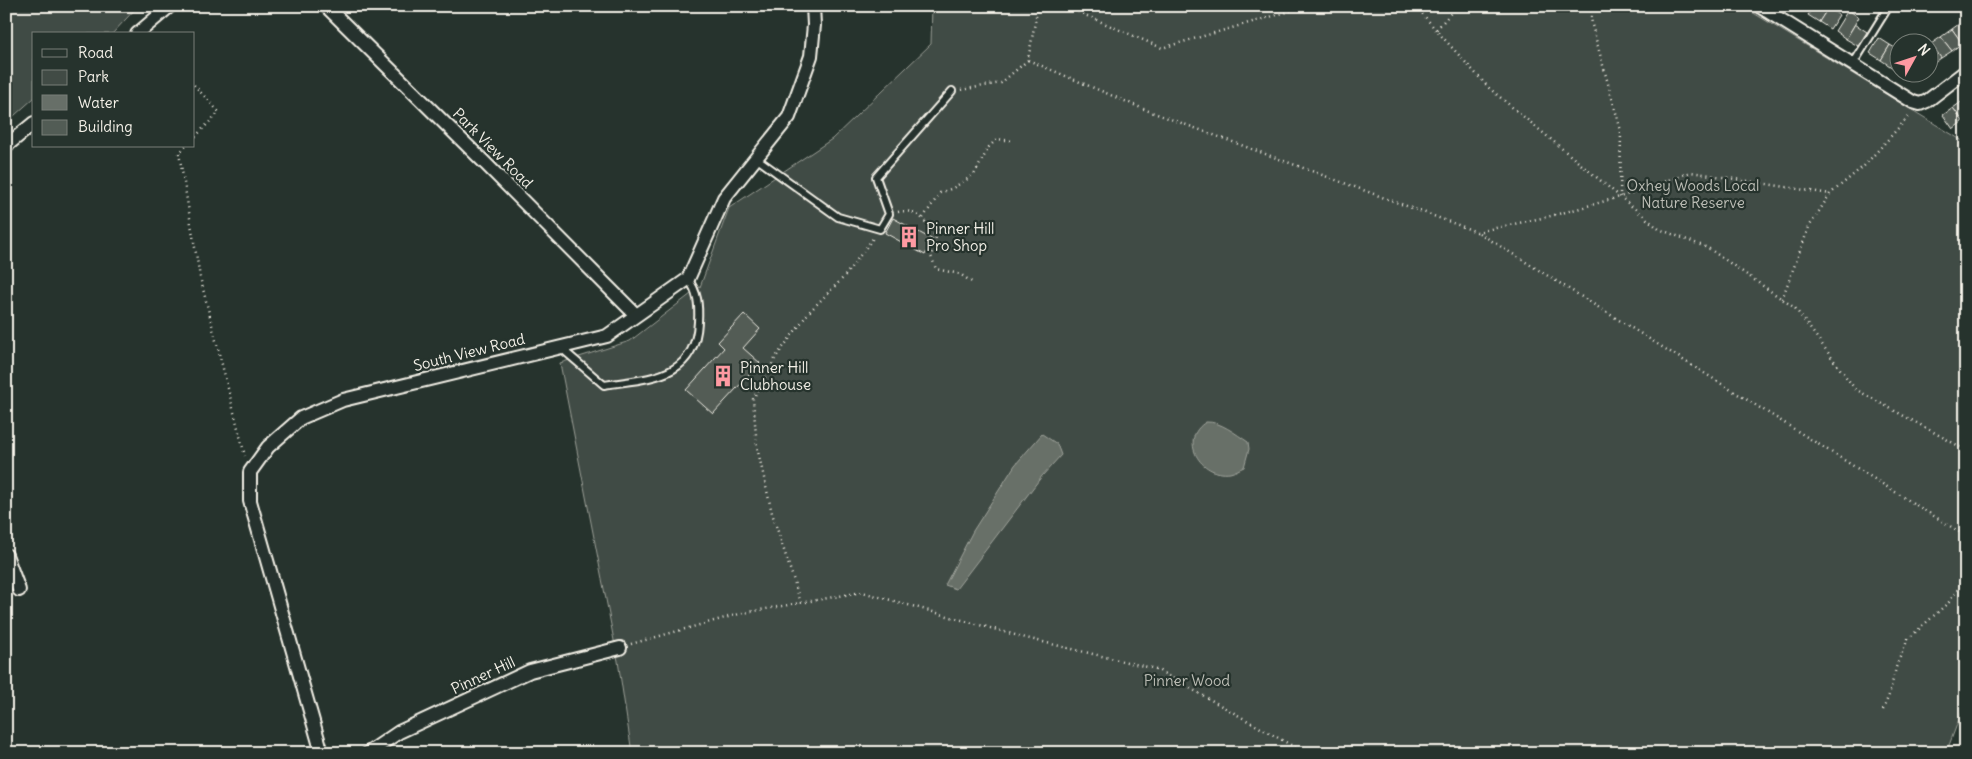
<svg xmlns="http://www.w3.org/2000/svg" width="1972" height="759" font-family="Delius,sans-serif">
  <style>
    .green { fill: #414b45; stroke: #9a9e96 }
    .water { fill: #676f68; stroke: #9fa39b }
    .building { fill: #525c55; stroke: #f4f1e8 }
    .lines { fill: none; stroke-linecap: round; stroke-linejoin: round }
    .lane-casing { stroke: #f4f1e8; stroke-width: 10 }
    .street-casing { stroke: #f4f1e8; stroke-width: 16 }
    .path { stroke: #f4f1e8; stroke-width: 2.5; stroke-dasharray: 1 4; stroke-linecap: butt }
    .lane { stroke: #26332d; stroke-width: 6 }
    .street { stroke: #26332d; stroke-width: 12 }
    .labels { text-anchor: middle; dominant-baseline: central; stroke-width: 4.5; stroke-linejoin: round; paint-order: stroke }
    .street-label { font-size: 15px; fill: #f4f1e8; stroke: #26332d }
    .park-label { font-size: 15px; fill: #bebfb7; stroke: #26332d }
    .poi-label { font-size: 15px; fill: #f4f1e8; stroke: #26332d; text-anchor: start }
  </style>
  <rect width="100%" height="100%" fill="#26332d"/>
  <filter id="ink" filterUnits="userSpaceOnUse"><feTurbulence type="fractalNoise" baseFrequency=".02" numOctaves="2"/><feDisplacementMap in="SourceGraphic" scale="10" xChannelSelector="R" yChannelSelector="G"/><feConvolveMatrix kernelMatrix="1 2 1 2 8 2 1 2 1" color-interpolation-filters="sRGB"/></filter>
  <g filter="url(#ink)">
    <!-- green -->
    <g class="green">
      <polygon points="6,6 138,6 112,34 34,34 34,98 6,123"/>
      <polygon points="932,6 1742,6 1966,143 1966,701 1946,753 632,753 618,661 560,363 630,341 700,287 729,208 832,139 931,44"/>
    </g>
    <!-- water -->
    <g class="water">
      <path d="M1206,422C1220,421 1236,434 1248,442L1249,449L1244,467C1239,469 1235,472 1230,473C1200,477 1178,439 1206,422Z"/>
      <polygon points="1042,434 1057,444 1061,455 1042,476 956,589 945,585 973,531 1015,465"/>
    </g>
    <!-- building -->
    <g class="building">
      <polygon points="1813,6 1828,8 1819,22 1808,15"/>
      <polygon points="1828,8 1839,15 1830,29 1819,22"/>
      <polygon points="1848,10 1859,17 1846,39 1835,31"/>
      <polygon points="1966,19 1966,41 1962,43 1952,29"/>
      <polygon points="1855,24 1867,32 1858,46 1846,39"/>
      <polygon points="1952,29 1962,43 1952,51 1941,37"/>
      <polygon points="1941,37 1952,51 1941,58 1931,44"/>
      <polygon points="1879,38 1890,45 1881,60 1870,53"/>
      <polygon points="1931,44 1941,58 1930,66 1930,45"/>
      <polygon points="1890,45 1900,51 1900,69 1898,68 1896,70 1881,60"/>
      <polygon points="1964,100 1966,103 1966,120 1963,121 1953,108"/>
      <polygon points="1953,108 1963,121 1953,129 1943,115"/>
      <polygon points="893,218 933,240 925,255 885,233"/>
      <polygon points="744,314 760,329 743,348 760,363 713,414 686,390 724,348 718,342"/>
    </g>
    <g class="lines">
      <!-- lane casing -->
      <g class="lane-casing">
        <g id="lane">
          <polyline points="1853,64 1889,6"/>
          <polyline points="756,158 838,217 880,229 889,214 876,177 952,91"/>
          <path d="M561,348L604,385C648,378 695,380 698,322C699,305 698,292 688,279"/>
        </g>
      </g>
      <!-- street casing -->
      <g class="street-casing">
        <g id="street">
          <polyline points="326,6 485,163 636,315"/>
          <polyline points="1759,6 1913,102 1920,104 1927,101 1966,71"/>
          <polyline points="137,34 170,6"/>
          <polyline points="6,146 34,123"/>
          <polyline points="6,555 19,590"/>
          <polyline points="322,753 250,501 250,472 268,447 301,418 343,400 607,336 688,279 724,198 789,117 811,56 814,25 813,6"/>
          <polyline points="368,753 399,732 530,671 620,648"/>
        </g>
      </g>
      <!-- path -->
      <g class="path">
        <polyline points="1038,6 1028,60 1146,110 1477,232 1551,216 1620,197 1691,172 1830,194"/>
        <polyline points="1064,6 1162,48 1308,6"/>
        <polyline points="1416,6 1436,30"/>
        <polyline points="1457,6 1436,30 1489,88 1659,229 1708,248 1795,308 1855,389 1966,450"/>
        <polyline points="1590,6 1592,25 1621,131 1620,197"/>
        <polyline points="194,85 219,112 194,138"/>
        <polyline points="961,90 1001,83 1028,60"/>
        <polyline points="186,146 179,153 200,277 245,456"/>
        <path d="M898,212C918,208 925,221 936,237L931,256L936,269L960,274L973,283"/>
        <polyline points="923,218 940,193 953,188 974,175 989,147 997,139 1013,141"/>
        <polyline points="1479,233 1966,536"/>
        <polyline points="1782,299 1809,227 1830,194 1864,166 1910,115"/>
        <polyline points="801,603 772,513 757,447 753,399 776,357 809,312 844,277 874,237"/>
        <polyline points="631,644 743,613 862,592 1026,638 1156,669 1305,753"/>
        <polyline points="1883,710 1889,695 1897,664 1908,639 1949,602 1964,580"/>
      </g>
      <!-- lane -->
      <use href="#lane" class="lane"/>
      <!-- street -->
      <use href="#street" class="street"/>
    </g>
  </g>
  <!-- icons -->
  <defs>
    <g id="building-bare" transform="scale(1.725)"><path d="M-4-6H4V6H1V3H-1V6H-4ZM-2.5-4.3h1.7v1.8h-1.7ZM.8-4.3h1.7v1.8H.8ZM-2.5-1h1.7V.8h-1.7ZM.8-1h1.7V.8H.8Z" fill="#ff9aa2" stroke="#26332d" stroke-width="2.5" paint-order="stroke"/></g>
  </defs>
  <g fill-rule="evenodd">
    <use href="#building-bare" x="909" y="237"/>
    <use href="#building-bare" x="723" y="376"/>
  </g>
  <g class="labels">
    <!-- street labels -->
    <g class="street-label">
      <text transform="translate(493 148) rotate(45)">Park View Road</text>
      <text transform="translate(469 352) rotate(-14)">South View Road</text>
      <text transform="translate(483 675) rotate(-25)">Pinner Hill</text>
    </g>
    <!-- park labels -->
    <g class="park-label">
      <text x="1693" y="185">Oxhey Woods Local<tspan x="1693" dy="17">Nature Reserve</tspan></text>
      <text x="1187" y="680">Pinner Wood</text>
    </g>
    <!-- poi labels -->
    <g class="poi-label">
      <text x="926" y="228">Pinner Hill<tspan x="926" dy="17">Pro Shop</tspan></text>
      <text x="740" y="367">Pinner Hill<tspan x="740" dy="17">Clubhouse</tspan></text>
    </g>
  </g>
  <!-- margin -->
  <rect width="1972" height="759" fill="none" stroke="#26332d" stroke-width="25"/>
  <rect x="12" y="12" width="1947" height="734" fill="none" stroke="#f4f1e8" stroke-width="2" filter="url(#ink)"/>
  <!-- legend -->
  <rect x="32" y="32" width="162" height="115" fill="#26332d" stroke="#787f78"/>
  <rect x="42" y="49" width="25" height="8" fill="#26332d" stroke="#787f78"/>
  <text x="78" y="58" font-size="15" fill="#f4f1e8">Road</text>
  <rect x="42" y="70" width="25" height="15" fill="#414b45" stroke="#787f78"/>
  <text x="78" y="82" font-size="15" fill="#f4f1e8">Park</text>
  <rect x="42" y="95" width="25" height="15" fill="#676f68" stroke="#787f78"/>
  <text x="78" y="108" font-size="15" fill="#f4f1e8">Water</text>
  <rect x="42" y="120" width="25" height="15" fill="#525c55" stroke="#787f78"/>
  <text x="78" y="132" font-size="15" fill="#f4f1e8">Building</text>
  <!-- north arrow -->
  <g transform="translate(1914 58) rotate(50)"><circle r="24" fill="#26332d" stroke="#787f78"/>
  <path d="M0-4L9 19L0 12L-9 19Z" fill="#ff9aa2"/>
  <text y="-8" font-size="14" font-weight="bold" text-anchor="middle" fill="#f4f1e8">N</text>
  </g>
</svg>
